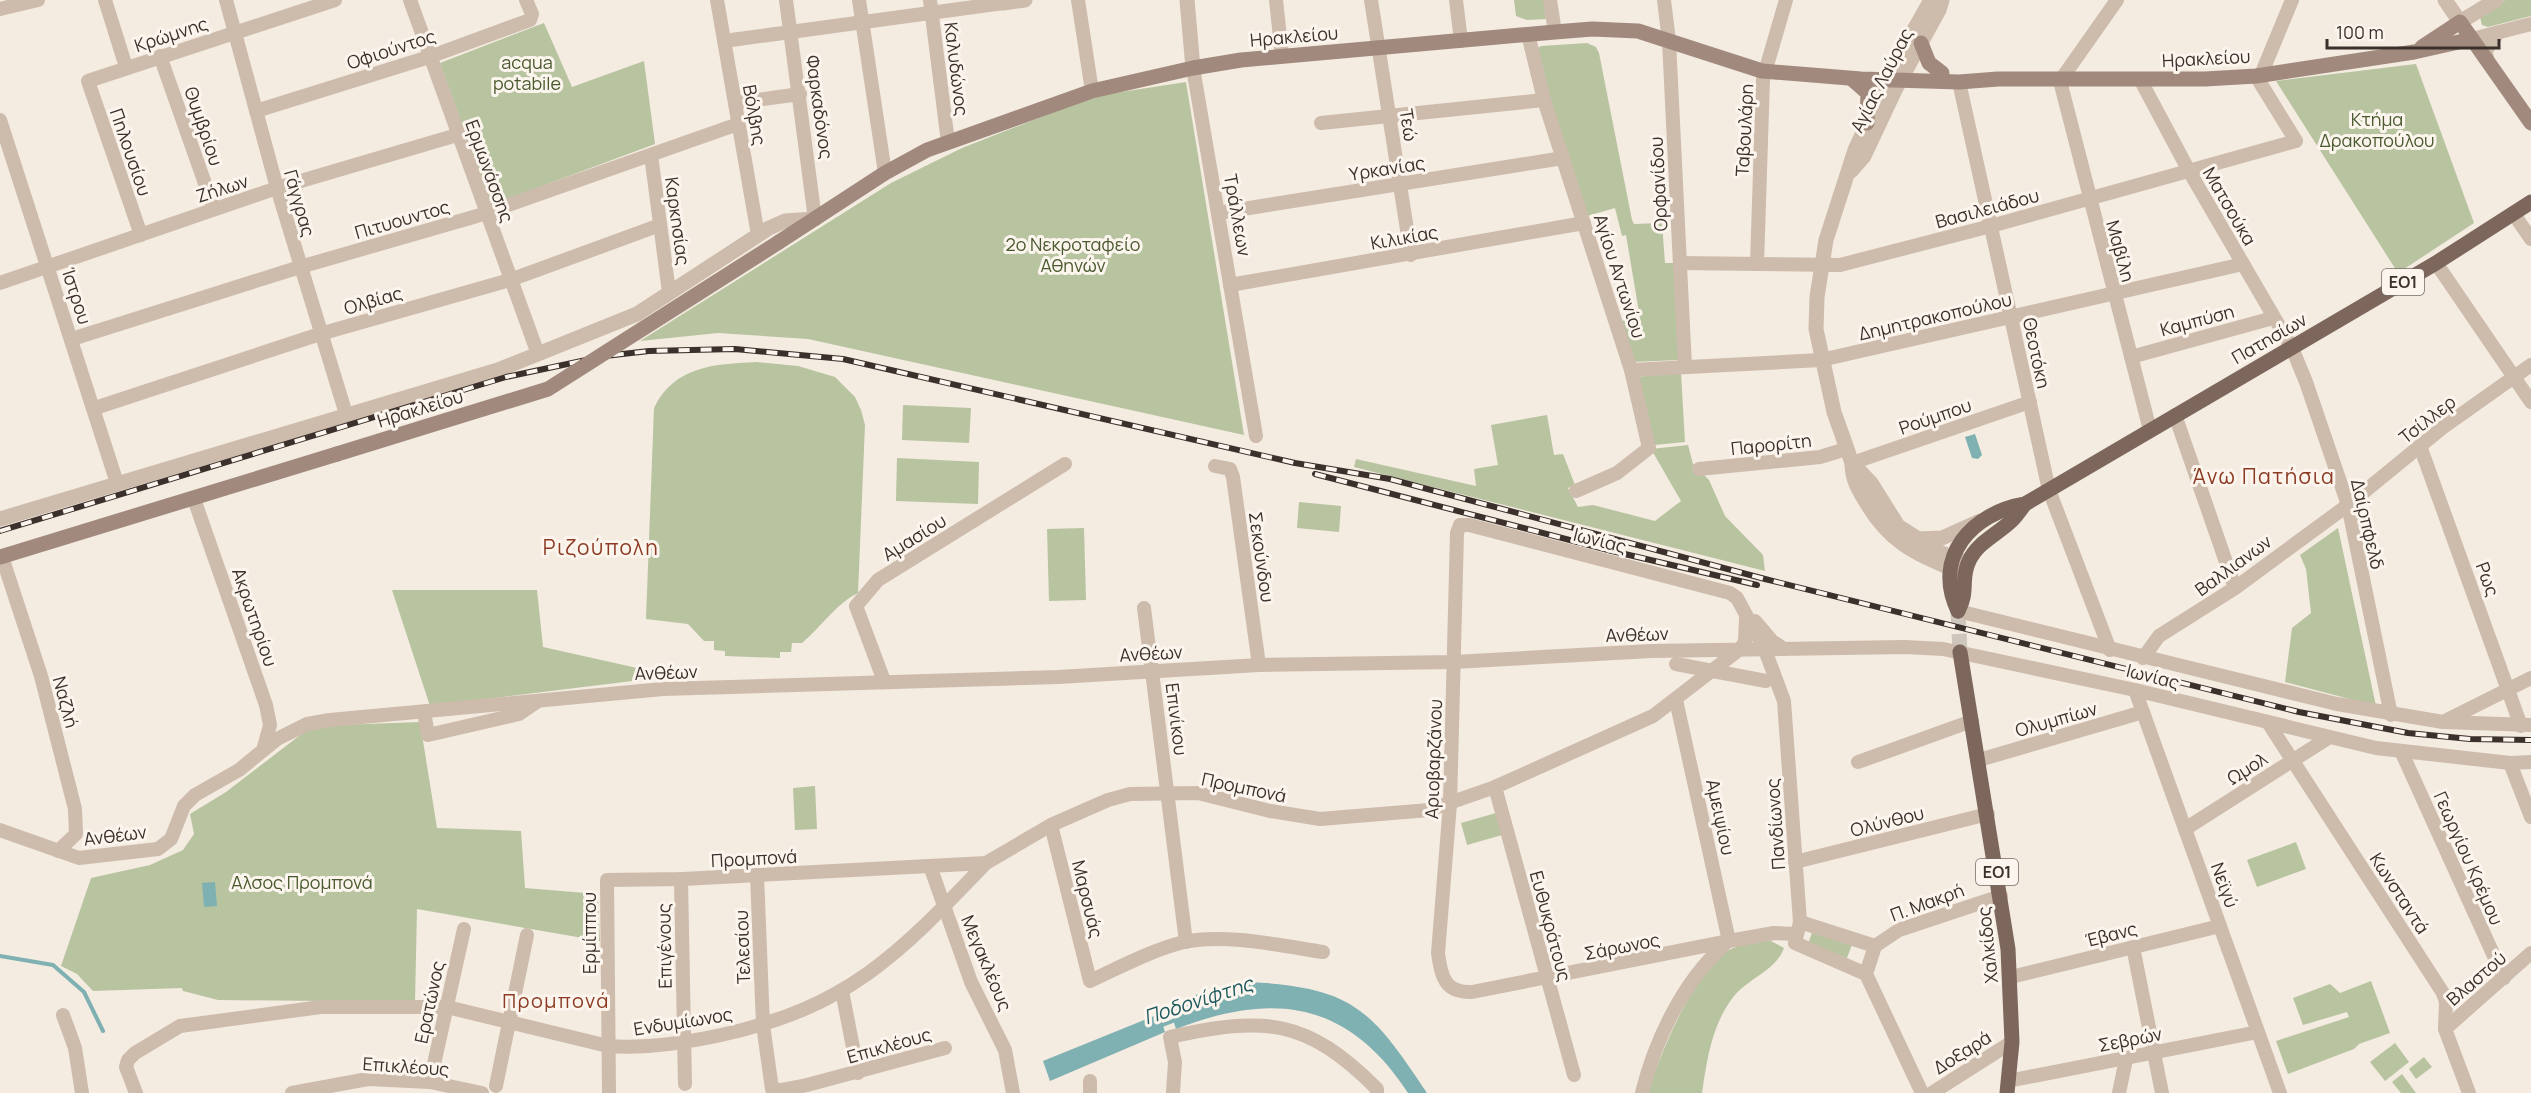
<svg xmlns="http://www.w3.org/2000/svg" width="2531" height="1093" font-family="Manrope,sans-serif">
  <style>
    .green { fill: #b8c4a0 }
    .water { fill: #7fb0b2 }
    .lines { fill: none; stroke-linecap: round; stroke-linejoin: round }
    .stream { stroke: #7fb0b2; stroke-width: 4 }
    .primary-tunnel { stroke: #cfc6bd; stroke-width: 15; stroke-dasharray: 15 8; stroke-linecap: butt }
    .minor { stroke: #cdbbac; stroke-width: 14 }
    .tertiary { stroke: #cdbbac; stroke-width: 15 }
    .secondary { stroke: #a18a7d; stroke-width: 15 }
    .primary { stroke: #7d675c; stroke-width: 15 }
    .rail-casing { stroke: #3b302b; stroke-width: 6 }
    .rail { stroke: #fbf5ee; stroke-width: 4; stroke-dasharray: 11; stroke-linecap: butt }
    .secondary-bridge { stroke: #a18a7d; stroke-width: 15 }
    .labels { text-anchor: middle; dominant-baseline: central; stroke-width: 6; stroke-linejoin: round; paint-order: stroke }
    .shield { fill: #fbf5ee; stroke: #756b66; stroke-width: 1.5 }
    .shield-label { font-size: 16px; font-weight: bold; fill: #3b302b }
    .street-label { font-size: 18px; fill: #3b302b; stroke: #fbf5ee }
    .park-label { font-size: 18px; fill: #4a5a2e; stroke: #fbf5ee }
    .neighbourhood-label { font-size: 20px; letter-spacing: 1.5px; fill: #8c3b22; stroke: #fbf5ee }
    .water-label { font-size: 20px; font-style: italic; fill: #1f5a5e; stroke: #fbf5ee }
    .quarter-label { font-size: 21px; letter-spacing: 1.5px; fill: #8c3b22; stroke: #fbf5ee }
  </style>
  <rect width="100%" height="100%" fill="#f4ebe1"/>
  <!-- green -->
  <g class="green">
    <polygon points="1514,0 1544,0 1546,19 1527,20 1516,16"/>
    <polygon points="2505,0 2531,0 2531,16 2488,27 2482,25 2480,17"/>
    <polygon points="544,23 572,87 644,61 655,144 491,205 440,63"/>
    <polygon points="1587,43 1596,47 1599,53 1632,220 1634,224 1662,223 1665,263 1674,263 1680,360 1632,362 1620,321 1640,318 1626,235 1622,236 1615,208 1587,216 1536,55 1536,49 1541,46"/>
    <polygon points="2416,64 2474,223 2398,273 2276,81"/>
    <polygon points="1186,82 1244,435 808,339 718,333 640,341 891,183 962,148 1095,96"/>
    <path d="M756,362L798,366L835,377L855,397L861,410L865,425L858,593C838,602 820,628 802,643H792L791,652H780V658L725,656V651L714,650V641H704L688,624L646,619L654,408C674,366 715,364 756,362Z"/>
    <polygon points="1681,373 1685,442 1654,445 1634,377"/>
    <polygon points="903,405 971,408 969,443 902,440"/>
    <polygon points="1547,415 1554,455 1563,454 1575,485 1568,488 1578,507 1593,505 1655,521 1681,501 1651,449 1688,445 1693,464 1709,480 1725,516 1763,555 1765,571 1354,467 1356,459 1476,486 1474,469 1498,465 1491,425"/>
    <polygon points="897,458 979,462 978,504 896,501"/>
    <polygon points="1299,502 1341,506 1339,532 1297,528"/>
    <polygon points="1084,528 1086,600 1049,601 1047,529"/>
    <polygon points="2338,528 2376,706 2285,682 2292,628 2311,613 2306,569 2300,555"/>
    <polygon points="392,590 537,590 543,647 673,676 430,706"/>
    <polygon points="420,722 437,828 521,831 525,888 598,894 600,941 417,909 415,1002 218,1000 183,991 182,988 93,991 77,974 61,966 91,878 150,865 183,850 194,834 190,814 226,792 312,726"/>
    <polygon points="815,786 817,829 795,830 793,788"/>
    <polygon points="1496,813 1502,835 1467,845 1461,823"/>
    <polygon points="2296,842 2306,869 2257,887 2247,860"/>
    <polygon points="1813,930 1853,942 1847,958 1808,944"/>
    <path d="M1769,940L1784,948C1776,970 1749,978 1734,996C1712,1024 1707,1059 1702,1093H1648C1658,1058 1696,967 1729,950C1740,944 1757,943 1769,940Z"/>
    <polygon points="2371,981 2390,1033 2359,1044 2354,1049 2288,1074 2276,1041 2349,1017 2347,1012 2303,1025 2293,998 2330,984 2340,993"/>
    <polygon points="2395,1043 2409,1062 2385,1081 2370,1062"/>
    <polygon points="2424,1057 2432,1067 2416,1079 2409,1069"/>
    <polygon points="2402,1074 2416,1093 2401,1093 2392,1082"/>
  </g>
  <!-- water -->
  <g class="water">
    <polygon points="1975,434 1982,455 1978,459 1972,458 1965,437"/>
    <polygon points="215,882 217,906 204,907 202,883"/>
    <path d="M1248,982C1353,987 1371,1009 1427,1093H1408C1348,1001 1274,991 1176,1029L1170,1010L1191,996Z"/>
    <polygon points="1159,1014 1165,1032 1050,1081 1043,1061"/>
  </g>
  <g class="lines">
    <!-- stream -->
    <g class="stream">
      <polyline points="0,956 53,965 84,992 103,1031"/>
      <polyline points="1160,1026 1178,1019"/>
    </g>
    <!-- primary-tunnel -->
    <polyline class="primary-tunnel" points="1958,611 1960,652"/>
    <!-- minor -->
    <g class="minor">
      <polyline points="105,0 126,67"/>
      <polyline points="226,0 277,188 346,414"/>
      <polyline points="410,0 538,354"/>
      <polyline points="717,0 758,235"/>
      <polyline points="786,0 815,219"/>
      <polyline points="859,0 885,173"/>
      <polyline points="930,0 948,142"/>
      <polyline points="1078,0 1092,91"/>
      <polyline points="1276,0 1282,56"/>
      <polyline points="1371,0 1411,255"/>
      <polyline points="1456,0 1461,41"/>
      <polyline points="1550,0 1555,32"/>
      <polyline points="1664,0 1669,41 1685,367"/>
      <polyline points="2117,0 2060,81 2150,430"/>
      <polyline points="0,9 38,0"/>
      <polyline points="1528,34 1544,100 1631,370 1649,448 1617,473 1576,491"/>
      <polyline points="2472,39 2531,24"/>
      <polyline points="724,41 1003,3"/>
      <polyline points="160,56 214,209"/>
      <polyline points="1193,68 1256,436"/>
      <polyline points="2261,75 2292,0"/>
      <polyline points="2141,81 2189,171 2292,348 2306,382 2348,505 2391,715"/>
      <polyline points="1959,82 2049,490 2110,650"/>
      <polyline points="735,103 800,94"/>
      <polyline points="256,111 429,57 530,20 532,14 526,0"/>
      <polyline points="0,120 117,483"/>
      <polyline points="1321,123 1544,100"/>
      <polyline points="651,155 669,292"/>
      <polyline points="1218,213 1563,158"/>
      <polyline points="2513,213 2531,239"/>
      <polyline points="141,235 88,81 335,0"/>
      <polyline points="1680,263 1840,265 1991,226 2296,141 2256,76"/>
      <polyline points="2436,263 2531,402"/>
      <polyline points="1757,264 1763,79 1786,0"/>
      <polyline points="0,283 277,188 457,135"/>
      <polyline points="1230,285 1584,223"/>
      <polyline points="72,339 300,267 477,216 738,124"/>
      <polyline points="2131,357 2273,318"/>
      <polyline points="1631,370 1821,360 2243,264"/>
      <polyline points="95,408 320,334 510,280 660,225"/>
      <polyline points="2175,415 2235,588"/>
      <polyline points="2420,446 2521,726"/>
      <polyline points="1852,463 2030,402"/>
      <polyline points="1215,466 1230,469 1233,477 1259,665"/>
      <polyline points="1699,469 1820,457 1846,449"/>
      <polyline points="194,499 266,705 270,725 264,747"/>
      <polyline points="2,557 41,676 75,809 76,834 58,851"/>
      <polyline points="1144,608 1186,942"/>
      <polyline points="1958,611 2337,704 2443,722 2531,725"/>
      <polyline points="1755,621 1772,641 1784,649"/>
      <polyline points="2143,658 2159,636 2235,588 2348,505 2442,428 2531,365"/>
      <polyline points="1676,664 1766,681"/>
      <polyline points="884,681 856,606 878,580 1065,464"/>
      <polyline points="2135,690 2280,1093"/>
      <polyline points="1676,700 1729,941"/>
      <polyline points="424,712 428,735 519,714 538,701"/>
      <polyline points="2445,721 2531,678"/>
      <polyline points="2269,724 2443,993 2446,1002 2445,1029 2469,1093"/>
      <polyline points="2402,753 2504,978"/>
      <polyline points="1979,760 2143,712"/>
      <polyline points="1858,762 1972,721"/>
      <polyline points="2510,763 2531,817"/>
      <polyline points="1495,787 1574,1075"/>
      <path d="M1051,825L1090,981C1120,967 1152,950 1184,942C1224,933 1283,946 1323,952"/>
      <polyline points="2185,829 2328,738"/>
      <polyline points="0,830 79,858 158,849 171,839 184,806 195,795 239,770 277,739 307,724 330,720 663,689 1058,677 1259,665 1454,662 1651,651 1905,647 1943,649 2135,690 2376,748 2510,763 2531,762"/>
      <polyline points="1795,862 1988,814"/>
      <polyline points="930,866 971,982 1005,1050 1013,1093"/>
      <polyline points="757,875 763,1025 772,1089 781,1090 807,1085 945,1048"/>
      <polyline points="681,879 685,1084"/>
      <polyline points="1800,922 1875,946"/>
      <path d="M1797,934L1774,933L1729,941L1472,992C1445,993 1441,977 1438,953L1450,804L1457,533L1460,525H1469L1730,593L1737,598L1765,650L1784,701L1800,922L1795,943L1866,974"/>
      <polyline points="1875,946 1866,974 1922,1093"/>
      <polyline points="1875,946 1899,930 2001,896"/>
      <polyline points="2133,947 2162,1093"/>
      <polyline points="2011,977 2220,926"/>
      <polyline points="842,991 858,1073"/>
      <polyline points="63,1015 75,1048 82,1093"/>
      <polyline points="2445,1029 2531,953"/>
      <polyline points="2008,1081 2258,1032"/>
      <polyline points="430,1082 464,929"/>
      <polyline points="496,1086 527,935"/>
      <path d="M136,1093L126,1067L128,1060L135,1053L180,1026L321,1007H447L608,1046C646,1049 684,1043 721,1035C849,1007 899,954 986,863"/>
      <polyline points="292,1093 368,1079 430,1082 482,1093"/>
      <polyline points="609,1093 607,880 683,879 986,863 1051,825 1108,800 1130,794 1198,793 1270,811 1320,819 1429,810 1495,787 1653,716 1740,649 1745,642 1746,618"/>
      <polyline points="1090,1093 1090,1081"/>
      <path d="M1173,1093L1175,1062L1170,1037C1265,1016 1306,1018 1377,1089V1093"/>
      <path d="M1642,1093C1655,1040 1683,982 1724,945"/>
      <polyline points="1932,1093 2012,1042"/>
      <polyline points="2119,1093 2126,1059"/>
    </g>
    <!-- tertiary -->
    <g class="tertiary">
      <polyline points="1003,0 1003,3 1025,0"/>
      <polyline points="1187,0 1193,68"/>
      <polyline points="1931,0 1898,58 1855,150 1826,240 1817,297 1816,329 1834,412 1852,463 1871,483 1898,526 1939,552 1963,561"/>
      <polyline points="2445,0 2460,22 2496,0"/>
      <polyline points="2487,60 2485,51 2497,33"/>
      <polyline points="1851,171 1864,156 1895,90 1939,10 1942,0"/>
      <path d="M1852,463C1852,479 1858,489 1866,502C1891,545 1918,554 1962,573"/>
      <polyline points="0,519 498,370 637,314 769,228 785,221 815,219"/>
      <polyline points="1917,539 1942,538 1980,521"/>
    </g>
    <!-- secondary -->
    <g class="secondary">
      <polyline points="1921,43 1929,63 1942,73"/>
      <polyline points="2422,47 2460,22 2531,123"/>
      <polyline points="1852,79 1868,93 1867,123"/>
      <polyline points="779,242 885,173 927,150 1092,91 1193,68 1241,60 1555,32 1592,29 1638,31 1762,71 1861,79 1959,82 1998,79 2205,79 2256,76 2414,52 2472,39"/>
      <polyline points="0,557 337,454"/>
    </g>
    <!-- primary -->
    <g class="primary">
      <path d="M1958,611C1932,557 1972,513 2025,504L2436,263L2531,202"/>
      <path d="M1958,611C1969,591 1960,579 1969,561C1977,543 1996,535 2010,522C2016,517 2020,510 2025,504"/>
      <polyline points="1960,652 2008,949 2012,1042 2007,1093"/>
    </g>
    <!-- rail casing -->
    <g class="rail-casing">
      <g id="rail">
        <polyline points="1315,474 1612,551 1757,585"/>
        <polyline points="0,531 506,377 605,356 649,351 735,349 843,359 1295,463 1390,479 1765,579 2299,712 2408,733 2470,739 2531,740"/>
      </g>
    </g>
    <!-- rail -->
    <use href="#rail" class="rail"/>
    <!-- secondary-bridge -->
    <polyline class="secondary-bridge" points="337,454 548,389 779,242"/>
  </g>
  <g class="labels">
    <!-- shield labels -->
    <g class="shield">
      <rect x="2382" y="269" width="42" height="26" rx="4.5"/>
      <rect x="1976" y="859" width="42" height="26" rx="4.5"/>
    </g>
    <g class="shield-label">
      <text x="2403" y="282">ΕΟ1</text>
      <text x="1997" y="872">ΕΟ1</text>
    </g>
    <!-- street labels -->
    <g class="street-label">
      <text transform="translate(171 34) rotate(-18)">Κρώμνης</text>
      <text transform="translate(1294 36) rotate(-5)">Ηρακλείου</text>
      <text transform="translate(391 49) rotate(-18)">Οφιούντος</text>
      <text transform="translate(2206 58) rotate(-3)">Ηρακλείου</text>
      <text transform="translate(957 69) rotate(83)">Καλυδώνος</text>
      <text transform="translate(1881 80) rotate(-63)">Αγίας Λαύρας</text>
      <text transform="translate(820 107) rotate(82)">Φαρκαδόνος</text>
      <text transform="translate(755 115) rotate(80)">Βόλβης</text>
      <text transform="translate(1409 125) rotate(81)">Τεώ</text>
      <text transform="translate(204 126) rotate(71)">Θυμβρίου</text>
      <text transform="translate(1744 130) rotate(-87)">Ταβουλάρη</text>
      <text transform="translate(131 152) rotate(71)">Πηλουσίου</text>
      <text transform="translate(1387 168) rotate(-9)">Υρκανίας</text>
      <text transform="translate(490 171) rotate(70)">Ερμωνάσσης</text>
      <text transform="translate(1658 184) rotate(-93)">Ορφανίδου</text>
      <text transform="translate(222 188) rotate(-18)">Ζήλων</text>
      <text transform="translate(300 203) rotate(74)">Γάγγρας</text>
      <text transform="translate(2230 206) rotate(60)">Ματσούκα</text>
      <text transform="translate(1987 208) rotate(-15)">Βασιλειάδου</text>
      <text transform="translate(1238 215) rotate(80)">Τράλλεων</text>
      <text transform="translate(402 219) rotate(-16)">Πιτυουντος</text>
      <text transform="translate(678 221) rotate(82)">Καρκησίας</text>
      <text transform="translate(1404 237) rotate(-10)">Κιλικίας</text>
      <text transform="translate(2121 251) rotate(75)">Μαβίλη</text>
      <text transform="translate(1620 276) rotate(72)">Αγίου Αντωνίου</text>
      <text transform="translate(77 296) rotate(72)">Ίστρου</text>
      <text transform="translate(373 300) rotate(-16)">Ολβίας</text>
      <text transform="translate(1935 316) rotate(-13)">Δημητρακοπούλου</text>
      <text transform="translate(2197 320) rotate(-15)">Καμπύση</text>
      <text transform="translate(2269 338) rotate(-30)">Πατησίων</text>
      <text transform="translate(2037 353) rotate(78)">Θεοτόκη</text>
      <text transform="translate(420 408) rotate(-17)">Ηρακλείου</text>
      <text transform="translate(1935 416) rotate(-19)">Ρούμπου</text>
      <text transform="translate(2427 419) rotate(-38)">Τσίλλερ</text>
      <text transform="translate(1771 444) rotate(-6)">Παρορίτη</text>
      <text transform="translate(2368 524) rotate(77)">Δαίρπφελδ</text>
      <text transform="translate(914 537) rotate(-32)">Αμασίου</text>
      <text transform="translate(1600 540) rotate(14)">Ιωνίας</text>
      <text transform="translate(1262 557) rotate(82)">Σεκούνδου</text>
      <text transform="translate(2233 565) rotate(-36)">Βαλλιανων</text>
      <text transform="translate(2488 579) rotate(70)">Ρως</text>
      <text transform="translate(255 617) rotate(71)">Ακρωτηρίου</text>
      <text transform="translate(1637 634) rotate(-2)">Ανθέων</text>
      <text transform="translate(1151 653) rotate(-3)">Ανθέων</text>
      <text transform="translate(666 672) rotate(-2)">Ανθέων</text>
      <text transform="translate(2153 676) rotate(14)">Ιωνίας</text>
      <text transform="translate(66 702) rotate(75)">Ναζλή</text>
      <text transform="translate(1177 719) rotate(83)">Επινίκου</text>
      <text transform="translate(2056 719) rotate(-16)">Ολυμπίων</text>
      <text transform="translate(1433 759) rotate(-88)">Αριοβαρζάνου</text>
      <text transform="translate(2247 768) rotate(-32)">Ωμολ</text>
      <text transform="translate(1244 787) rotate(12)">Προμπονά</text>
      <text transform="translate(1721 817) rotate(78)">Αμειψίου</text>
      <text transform="translate(1887 821) rotate(-14)">Ολύνθου</text>
      <text transform="translate(1775 824) rotate(-94)">Πανδίωνος</text>
      <text transform="translate(115 835) rotate(-7)">Ανθέων</text>
      <text transform="translate(754 858) rotate(-3)">Προμπονά</text>
      <text transform="translate(2469 858) rotate(66)">Γεωργίου Κρέμου</text>
      <text transform="translate(2225 885) rotate(70)">Νεϊγύ</text>
      <text transform="translate(2400 893) rotate(57)">Κωνσταντά</text>
      <text transform="translate(1088 899) rotate(76)">Μαρσυάς</text>
      <text transform="translate(1927 902) rotate(-20)">Π. Μακρή</text>
      <text transform="translate(1551 926) rotate(75)">Ευθυκράτους</text>
      <text transform="translate(589 933) rotate(-90)">Ερμίππου</text>
      <text transform="translate(2111 934) rotate(-14)">Έβανς</text>
      <text transform="translate(1987 945) rotate(-96)">Χαλκίδος</text>
      <text transform="translate(664 946) rotate(-91)">Επιγένους</text>
      <text transform="translate(1622 946) rotate(-11)">Σάρωνος</text>
      <text transform="translate(742 947) rotate(-92)">Τελεσίου</text>
      <text transform="translate(987 963) rotate(67)">Μεγακλέους</text>
      <text transform="translate(2476 978) rotate(-41)">Βλαστού</text>
      <text transform="translate(429 1002) rotate(-78)">Ερατώνος</text>
      <text transform="translate(683 1021) rotate(-9)">Ενδυμίωνος</text>
      <text transform="translate(2130 1039) rotate(-11)">Σεβρών</text>
      <text transform="translate(889 1045) rotate(-16)">Επικλέους</text>
      <text transform="translate(1962 1052) rotate(-32)">Δοξαρά</text>
      <text transform="translate(406 1066) rotate(4)">Επικλέους</text>
    </g>
    <!-- park labels -->
    <g class="park-label">
      <text x="527" y="62">acqua<tspan x="527" dy="21">potabile</tspan></text>
      <text x="2377" y="119">Κτήμα<tspan x="2377" dy="21">Δρακοπούλου</tspan></text>
      <text x="1073" y="244">2ο Νεκροταφείο<tspan x="1073" dy="21">Αθηνών</tspan></text>
      <text x="302" y="882">Αλσος Προμπονά</text>
    </g>
    <!-- neighbourhood labels -->
    <g class="neighbourhood-label">
      <text x="556" y="1000">Προμπονά</text>
    </g>
    <!-- water labels -->
    <g class="water-label">
      <text transform="translate(1198 1000) rotate(-18)">Ποδονίφτης</text>
    </g>
    <!-- quarter labels -->
    <g class="quarter-label">
      <text x="2264" y="476">Άνω Πατήσια</text>
      <text x="601" y="547">Ριζούπολη</text>
    </g>
  </g>
  <!-- scale -->
  <path d="M2327 39v9h172v-9" fill="none" stroke="#3b302b" stroke-width="3"/>
  <text x="2336" y="39" font-size="18" fill="#3b302b" stroke="#fbf5ee" stroke-width="4.5" paint-order="stroke">100 m</text>
</svg>
